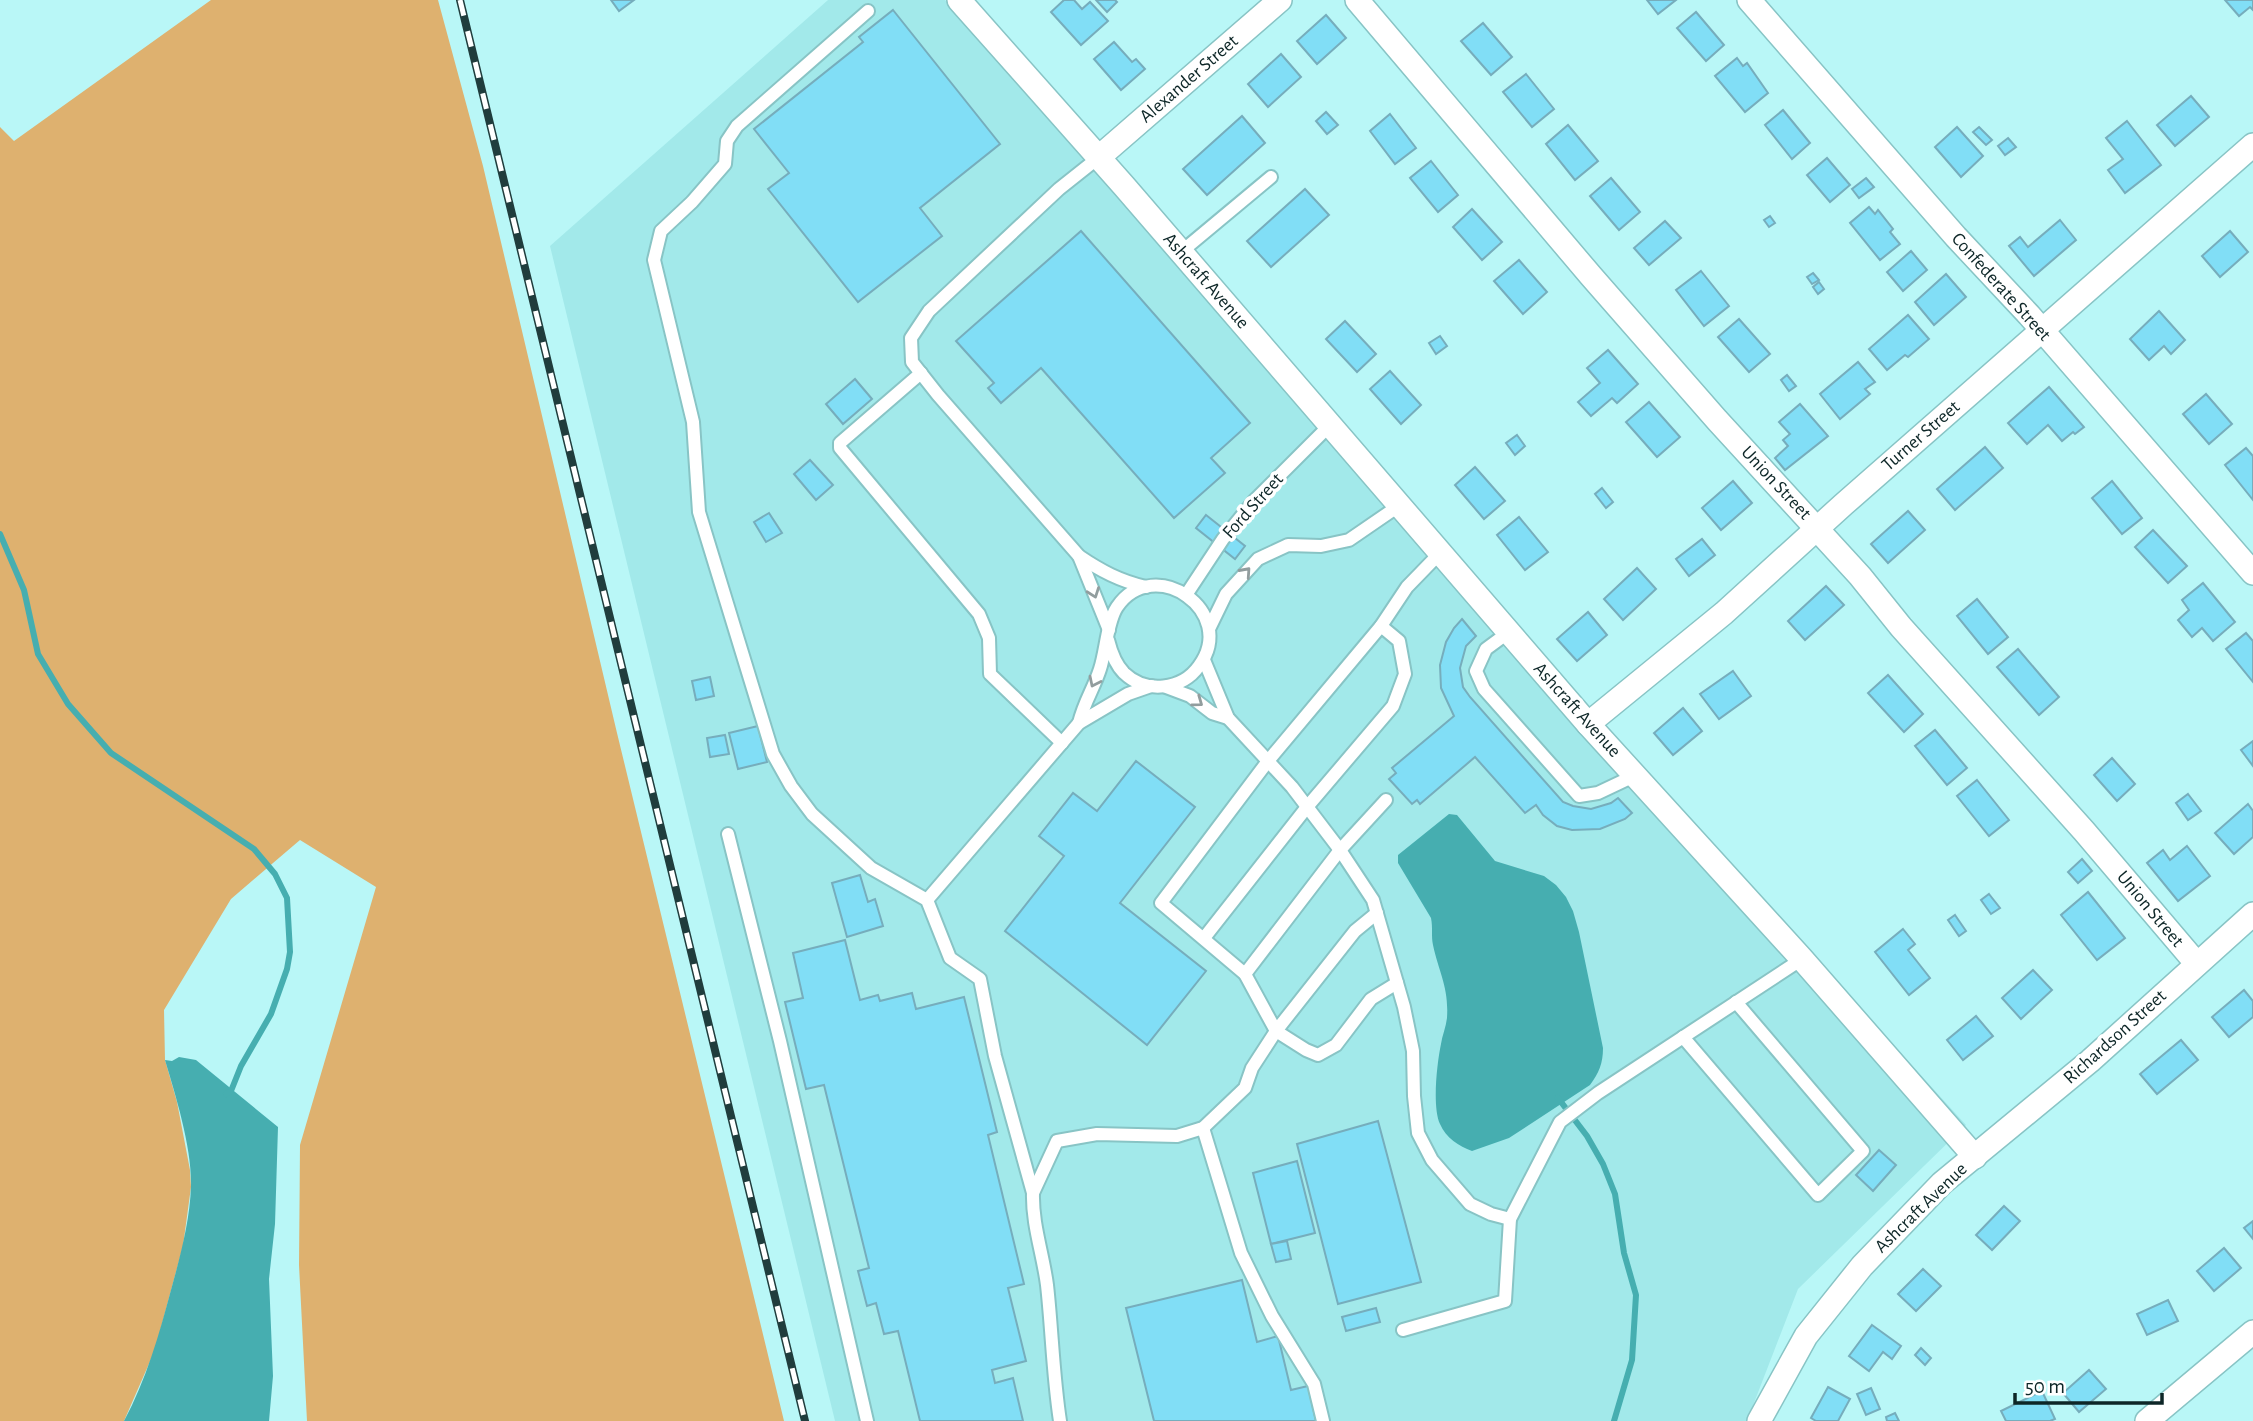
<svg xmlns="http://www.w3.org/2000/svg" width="2253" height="1421" font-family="'Alegreya Sans',sans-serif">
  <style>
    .built { fill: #a2e9ea }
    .green { fill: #deb16f }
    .water { fill: #46aeb0 }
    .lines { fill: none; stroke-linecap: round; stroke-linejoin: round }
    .stream { stroke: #46aeb0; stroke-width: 6 }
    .building { fill: #81def6; stroke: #76adbc; stroke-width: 2 }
    .service-casing { stroke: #88c4c5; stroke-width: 16 }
    .minor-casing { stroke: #88c4c5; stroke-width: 26 }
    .service { stroke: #fff; stroke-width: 12 }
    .minor { stroke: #fff; stroke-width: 23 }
    .rail-casing { stroke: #203d3d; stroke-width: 8 }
    .rail { stroke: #fff; stroke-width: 5; stroke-dasharray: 16; stroke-linecap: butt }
    .oneway { stroke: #929d9e }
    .labels { text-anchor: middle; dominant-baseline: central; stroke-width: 7; stroke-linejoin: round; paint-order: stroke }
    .street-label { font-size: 19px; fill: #0d2627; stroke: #fff }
  </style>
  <rect width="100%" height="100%" fill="#b9f7f7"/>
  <!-- built -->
  <polygon class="built" points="828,0 945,0 1966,1125 1798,1289 1747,1421 835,1421 550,246"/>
  <!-- green -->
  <polygon class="green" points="211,0 438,0 483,166 617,733 784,1421 307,1421 299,1265 300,1145 376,887 300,840 231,899 164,1010 165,1060 177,1102 190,1170 191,1187 183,1246 155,1350 127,1414 124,1421 0,1421 0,127 14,141"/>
  <!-- water -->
  <g class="water">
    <path d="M1449,814L1457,815L1495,861L1544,876L1556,885L1566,897L1573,911L1579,932L1603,1048C1603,1063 1599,1073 1590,1085L1509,1138L1472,1151C1459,1146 1446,1138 1440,1124C1432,1107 1437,1063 1441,1044C1442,1036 1446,1027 1447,1018C1449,987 1439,973 1433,945C1431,936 1433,928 1431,918L1398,863V855Z"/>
    <path d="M179,1057L196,1060L278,1127L275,1224L269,1279L273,1376L269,1421H124C146,1380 159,1335 171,1290C180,1257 190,1221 191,1186C192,1148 176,1097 165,1060L172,1061Z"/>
  </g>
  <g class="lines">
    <!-- stream -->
    <g class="stream">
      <polyline points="0,534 24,590 38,654 68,704 111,753 254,849 275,874 287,898 290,952 287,969 271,1014 241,1066 231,1091 226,1094"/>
      <polyline points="1558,1098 1587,1136 1603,1164 1615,1194 1624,1253 1636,1295 1632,1360 1614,1421"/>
    </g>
  </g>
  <!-- building -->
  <g class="building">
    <polygon points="611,0 634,0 619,11"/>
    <polygon points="1064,0 1074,0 1082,9 1090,2 1108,21 1081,45 1051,12"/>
    <polygon points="1096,0 1115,0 1117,2 1107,12"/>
    <polygon points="1647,0 1676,0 1658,14"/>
    <polygon points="2225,0 2253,0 2253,10 2250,7 2239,16"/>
    <polygon points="893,10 1000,144 920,208 942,236 858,302 768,189 789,173 754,129 863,42 859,37"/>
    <polygon points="1696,12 1724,45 1706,61 1677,28"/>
    <polygon points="1326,15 1346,38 1317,64 1297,41"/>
    <polygon points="1483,23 1512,57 1491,75 1461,41"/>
    <polygon points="1114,42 1132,62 1136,59 1145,69 1121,90 1094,59"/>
    <polygon points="1281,54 1301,77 1268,107 1248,84"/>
    <polygon points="1737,58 1743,66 1747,63 1768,93 1745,112 1715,76"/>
    <polygon points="1526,74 1554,109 1532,127 1503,92"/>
    <polygon points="2191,96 2209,117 2175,146 2157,125"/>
    <polygon points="1783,110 1810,143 1792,159 1765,125"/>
    <polygon points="1326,112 1338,125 1327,134 1316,121"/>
    <polygon points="1390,114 1416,148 1395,164 1370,131"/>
    <polygon points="1242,116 1265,143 1207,195 1183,169"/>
    <polygon points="2127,121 2161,165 2125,193 2108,170 2123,159 2106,138"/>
    <polygon points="1568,125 1598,161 1575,180 1546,144"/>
    <polygon points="1957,127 1983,156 1961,177 1935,147"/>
    <polygon points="1979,127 1992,140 1986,145 1973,132"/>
    <polygon points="2008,138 2016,147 2005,155 1998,146"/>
    <polygon points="1827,158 1850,185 1830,202 1807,175"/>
    <polygon points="1431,161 1458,195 1438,212 1410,178"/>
    <polygon points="1611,178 1640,212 1619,230 1590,196"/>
    <polygon points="1866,178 1874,187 1859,198 1852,189"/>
    <polygon points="1305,189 1329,215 1271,267 1247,241"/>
    <polygon points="1869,207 1875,214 1878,210 1893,229 1890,232 1900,244 1880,260 1850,223"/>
    <polygon points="1472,209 1502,242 1482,260 1453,227"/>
    <polygon points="1770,216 1775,223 1769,227 1764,220"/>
    <polygon points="2060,220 2076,240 2034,276 2009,246 2020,237 2028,247"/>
    <polygon points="1665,221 1681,238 1649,265 1634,248"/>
    <polygon points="1081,231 1250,423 1211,458 1225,473 1174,518 1041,368 1001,403 988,388 994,383 956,341"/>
    <polygon points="2230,231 2248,252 2220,277 2202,256"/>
    <polygon points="1911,251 1927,270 1903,291 1887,272"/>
    <polygon points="1519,260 1547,292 1523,314 1494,281"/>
    <polygon points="1701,271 1729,306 1704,326 1676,290"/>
    <polygon points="1813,273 1819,280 1812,284 1807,277"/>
    <polygon points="1946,274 1966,297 1934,325 1915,302"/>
    <polygon points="1819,282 1824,289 1818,294 1813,287"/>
    <polygon points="2159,311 2185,340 2171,354 2164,346 2149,360 2130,339"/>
    <polygon points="1908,315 1929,339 1908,357 1905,355 1887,370 1869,349"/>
    <polygon points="1739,319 1770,354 1749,372 1718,337"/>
    <polygon points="1345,321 1376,354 1357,372 1326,339"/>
    <polygon points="1440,336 1447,346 1436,354 1429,343"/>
    <polygon points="1608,350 1638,384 1617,403 1612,398 1591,416 1578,402 1600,383 1587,368"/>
    <polygon points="1858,362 1875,382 1865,389 1870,394 1840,419 1820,394"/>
    <polygon points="1390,371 1421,405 1401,424 1370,389"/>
    <polygon points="1787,375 1796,386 1789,391 1781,380"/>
    <polygon points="855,379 872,399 843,424 826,404"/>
    <polygon points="2049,387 2084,427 2075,434 2073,432 2062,441 2048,425 2027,444 2008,423"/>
    <polygon points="2206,394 2232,424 2209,444 2183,414"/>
    <polygon points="1649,402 1680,437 1657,457 1626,422"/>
    <polygon points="1800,404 1828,436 1785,470 1775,458 1788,446 1783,440 1790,434 1779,422"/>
    <polygon points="1517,435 1525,446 1515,455 1506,443"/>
    <polygon points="1985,447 2003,468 1955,510 1937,489"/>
    <polygon points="2246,448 2253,456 2253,500 2225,465"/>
    <polygon points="810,460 833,485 816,500 794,474"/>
    <polygon points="1475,467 1505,501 1484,519 1455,485"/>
    <polygon points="1733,481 1752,503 1721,530 1702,508"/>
    <polygon points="2112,481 2142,518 2122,534 2092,498"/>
    <polygon points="1602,488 1613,502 1606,508 1595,494"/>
    <polygon points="1908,511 1925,530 1888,563 1871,544"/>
    <polygon points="769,513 782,533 766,542 754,522"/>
    <polygon points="1206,515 1245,546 1235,559 1196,528"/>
    <polygon points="1519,517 1548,552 1525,570 1497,535"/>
    <polygon points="2153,530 2187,566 2168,583 2135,547"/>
    <polygon points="1702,539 1715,555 1689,576 1676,559"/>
    <polygon points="1637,568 1656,589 1623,620 1604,599"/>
    <polygon points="2203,583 2235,622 2213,641 2202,628 2192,637 2178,620 2189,610 2182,600"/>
    <polygon points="1826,586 1844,605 1805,640 1788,621"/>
    <polygon points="1977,599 2008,637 1988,654 1957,616"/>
    <polygon points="1588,612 1607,635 1577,661 1557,639"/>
    <polygon points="1462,619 1476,636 1466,646 1460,668 1463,687 1470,697 1563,802 1573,806 1591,809 1611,803 1618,798 1632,813 1625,819 1600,829 1572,830 1557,826 1543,815 1536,805 1525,813 1475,757 1420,804 1417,800 1412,804 1389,779 1396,773 1392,768 1454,716 1441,688 1440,665 1446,642 1454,628"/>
    <polygon points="2246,633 2253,641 2253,682 2226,649"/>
    <polygon points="2018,649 2059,697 2039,715 1997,667"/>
    <polygon points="1733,671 1751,696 1719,719 1700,694"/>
    <polygon points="1888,675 1923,714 1904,732 1868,693"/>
    <polygon points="710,677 714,696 696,700 692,681"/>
    <polygon points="1683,708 1702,731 1673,755 1654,733"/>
    <polygon points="758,726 767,762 738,769 729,733"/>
    <polygon points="1935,730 1967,768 1947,785 1915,746"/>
    <polygon points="725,735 729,754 710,757 707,738"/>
    <polygon points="2253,741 2253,766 2241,750"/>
    <polygon points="2112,758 2135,784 2117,801 2094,775"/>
    <polygon points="1136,761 1195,807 1120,903 1206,971 1147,1045 1005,931 1064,856 1039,836 1073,793 1097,811"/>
    <polygon points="1977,780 2009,820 1989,836 1957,796"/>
    <polygon points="2188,794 2201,811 2188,820 2176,803"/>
    <polygon points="2248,804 2253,811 2253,837 2234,854 2215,833"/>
    <polygon points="2187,846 2210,876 2178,901 2147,863 2163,850 2170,860"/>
    <polygon points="2082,859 2092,871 2078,883 2068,872"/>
    <polygon points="860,875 868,902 875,899 883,926 847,937 832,883"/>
    <polygon points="2088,892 2125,938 2097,960 2061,915"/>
    <polygon points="1989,894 2000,908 1991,914 1981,900"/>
    <polygon points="1955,915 1966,931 1959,936 1948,920"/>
    <polygon points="1903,929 1915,944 1908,950 1930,978 1909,995 1875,952"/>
    <polygon points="845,940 860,1000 878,995 880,1001 912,993 916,1009 964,997 997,1132 988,1135 1024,1284 1008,1288 1026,1361 992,1370 995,1383 1013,1378 1023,1421 920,1421 898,1331 884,1334 876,1303 867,1306 858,1271 869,1268 824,1085 806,1089 785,1002 803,998 793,953"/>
    <polygon points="2033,970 2052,990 2021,1019 2002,998"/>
    <polygon points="2244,990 2253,1001 2253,1017 2229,1037 2212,1017"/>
    <polygon points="1976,1016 1993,1036 1963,1060 1947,1040"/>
    <polygon points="2181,1040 2198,1060 2157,1094 2140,1074"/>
    <polygon points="1378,1121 1421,1282 1338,1304 1297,1144"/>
    <polygon points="1879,1150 1896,1165 1873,1191 1856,1175"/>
    <polygon points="1297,1161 1315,1233 1271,1244 1253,1173"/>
    <polygon points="2004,1206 2020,1221 1992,1250 1976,1235"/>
    <polygon points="2253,1221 2253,1239 2244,1228"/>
    <polygon points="1287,1241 1291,1259 1276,1262 1271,1244"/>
    <polygon points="2224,1248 2241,1268 2214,1291 2197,1271"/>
    <polygon points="1923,1269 1941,1286 1916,1311 1898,1294"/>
    <polygon points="1242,1280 1257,1342 1278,1336 1291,1390 1308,1386 1316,1421 1154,1421 1126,1308"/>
    <polygon points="2168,1300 2178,1321 2147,1335 2137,1314"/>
    <polygon points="1376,1308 1380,1322 1346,1331 1342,1317"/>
    <polygon points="1872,1325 1901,1346 1892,1359 1883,1352 1869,1371 1849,1356"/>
    <polygon points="1921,1348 1931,1358 1925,1365 1915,1355"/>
    <polygon points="2089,1370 2106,1389 2079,1412 2063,1393"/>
    <polygon points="1828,1387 1850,1399 1838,1421 1816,1421 1811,1418"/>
    <polygon points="1871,1388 1880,1409 1866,1415 1857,1394"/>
    <polygon points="2042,1391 2055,1419 2050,1421 2006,1421 2001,1411"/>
    <polygon points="1895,1413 1899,1421 1887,1421 1886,1417"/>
  </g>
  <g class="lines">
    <!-- service casing -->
    <g class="service-casing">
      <g id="service">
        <path d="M868,11L737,126L727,141L725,164L692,202L661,231L654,260L693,422L699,512L773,754L791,786L812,814L871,868L927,900L950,958L980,979L995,1056L1033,1193C1032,1224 1043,1254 1047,1285C1052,1330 1053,1376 1060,1421"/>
        <path d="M1098,158L1059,189L929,311L911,338L912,362L938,395L1079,556C1101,571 1120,581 1146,587"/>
        <polyline points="1181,252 1271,177"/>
        <polyline points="921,373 840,443 840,448 979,614 989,638 990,674 1062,743"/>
        <polyline points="1079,556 1109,630"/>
        <polyline points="1186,595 1223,539 1254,501 1330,425"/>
        <polyline points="1209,629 1226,594 1258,559 1288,545 1321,546 1349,540 1400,505"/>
        <polyline points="1509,632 1486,649 1476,671 1484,689 1579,796 1598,793 1636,775"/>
        <polyline points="1204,660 1228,718 1292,787 1340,850 1373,900 1404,1007 1413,1051 1414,1096 1418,1133 1432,1160 1470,1204 1491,1214 1510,1219"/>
        <polyline points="1166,687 1190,696 1212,713 1228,718"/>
        <path d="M1079,723C1084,702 1094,688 1100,669C1106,651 1107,622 1117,607C1154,553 1239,612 1199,666C1182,690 1146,694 1124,673C1115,664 1111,652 1108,640"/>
        <polyline points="728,834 780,1041 867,1421"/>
        <polyline points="927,900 1079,723 1128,694 1151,686"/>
        <polyline points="1204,938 1307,807 1393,706 1405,674 1399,641 1381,626"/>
        <polyline points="1245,974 1340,850 1386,800"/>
        <polyline points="1397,983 1371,999 1336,1045 1318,1055 1306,1050 1276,1031 1245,974 1161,903 1268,761 1381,626 1407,587 1440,553"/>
        <polyline points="1683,1037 1818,1195 1863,1151 1736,1002"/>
        <polyline points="1203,1128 1241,1253 1272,1316 1314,1384 1323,1421"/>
        <polyline points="1033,1193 1057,1141 1097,1134 1177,1136 1203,1128 1245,1088 1252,1068 1276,1031 1355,931 1377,913"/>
        <polyline points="1403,1330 1505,1301 1510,1219 1560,1122 1598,1093 1802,959"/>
      </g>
    </g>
    <!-- minor casing -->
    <g class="minor-casing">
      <g id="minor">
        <polyline points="959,0 1124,186 1588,724 1802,959 1975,1157"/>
        <polyline points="1357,0 1591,276 1717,420 1860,576 1901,627 2084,831 2197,964"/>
        <polyline points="1749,0 1956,237 2029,315 2253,573"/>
        <polyline points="1098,158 1280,0"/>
        <polyline points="1588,724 1724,613 1844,504 2253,145"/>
        <polyline points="1759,1421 1806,1336 1862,1266 1942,1183 2090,1061 2253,914"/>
        <polyline points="2147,1421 2253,1332"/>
      </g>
    </g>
    <!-- service -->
    <use href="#service" class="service"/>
    <!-- minor -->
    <use href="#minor" class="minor"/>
    <!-- rail casing -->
    <g class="rail-casing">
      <polyline id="rail" points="460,0 805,1421"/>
    </g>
    <!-- rail -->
    <use href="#rail" class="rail"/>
  </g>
  <!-- one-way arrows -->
  <defs><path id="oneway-chevron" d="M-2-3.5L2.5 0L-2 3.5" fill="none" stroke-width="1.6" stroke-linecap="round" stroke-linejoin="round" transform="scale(1.75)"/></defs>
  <g class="oneway">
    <use href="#oneway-chevron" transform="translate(1246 572) rotate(-48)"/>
    <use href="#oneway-chevron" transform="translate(1094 593) rotate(70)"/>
    <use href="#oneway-chevron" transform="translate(1094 682) rotate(116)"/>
    <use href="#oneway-chevron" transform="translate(1198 702) rotate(36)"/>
  </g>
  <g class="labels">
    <!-- street labels -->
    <g class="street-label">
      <text transform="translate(1189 79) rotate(-41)">Alexander Street</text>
      <text transform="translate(1206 281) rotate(49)">Ashcraft Avenue</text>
      <text transform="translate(2001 287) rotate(48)">Confederate Street</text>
      <text transform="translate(1921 436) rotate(-41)">Turner Street</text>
      <text transform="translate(1776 483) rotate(47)">Union Street</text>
      <text transform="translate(1253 506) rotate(-48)">Ford Street</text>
      <text transform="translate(1577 710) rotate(48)">Ashcraft Avenue</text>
      <text transform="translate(2150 909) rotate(50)">Union Street</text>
      <text transform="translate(2115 1037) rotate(-42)">Richardson Street</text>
      <text transform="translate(1921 1208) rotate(-44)">Ashcraft Avenue</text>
    </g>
  </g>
  <!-- scale -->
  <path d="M2015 1393v10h147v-10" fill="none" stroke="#0d2627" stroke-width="3.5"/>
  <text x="2025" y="1393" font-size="21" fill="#0d2627" stroke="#ffffff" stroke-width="5" paint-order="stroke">50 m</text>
</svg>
